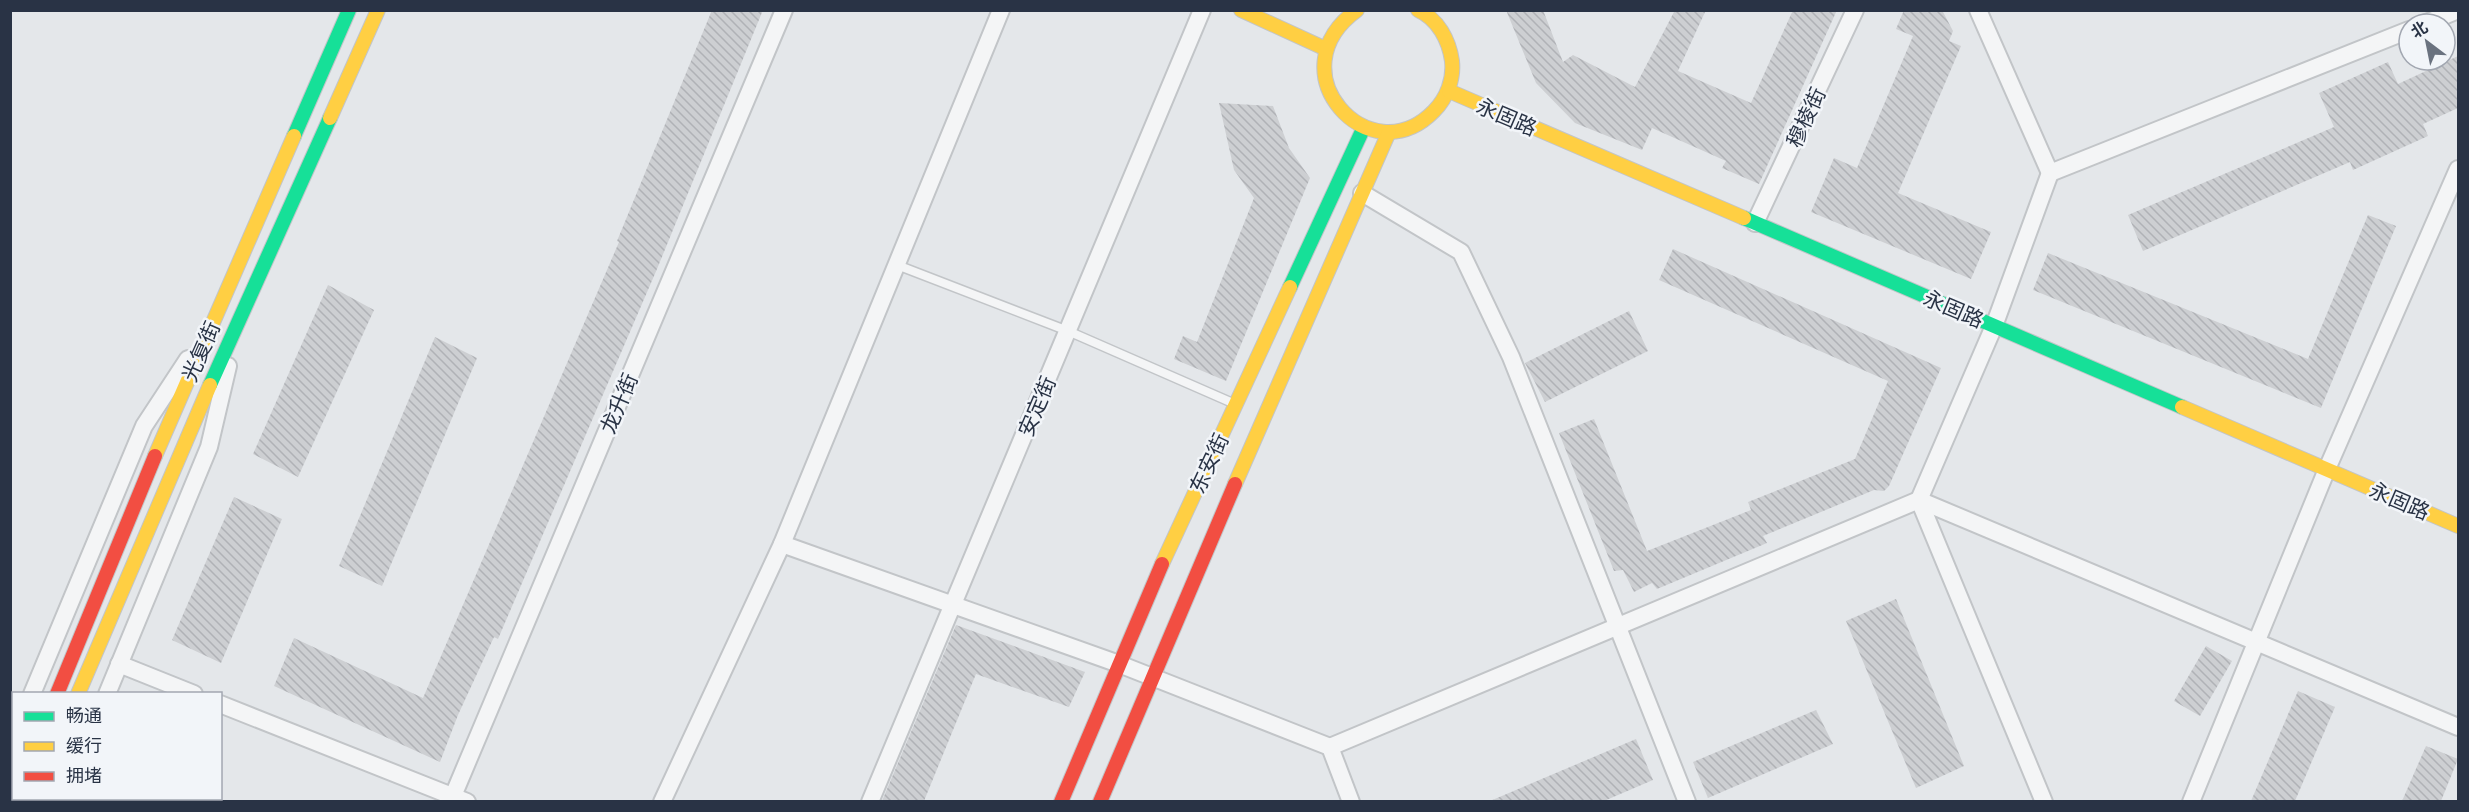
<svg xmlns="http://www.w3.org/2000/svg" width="2469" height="812" font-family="'Exo 2','Noto Sans SC',sans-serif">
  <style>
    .building { fill: url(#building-back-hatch) }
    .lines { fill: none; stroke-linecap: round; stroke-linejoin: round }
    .lane-casing { stroke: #c2c5c8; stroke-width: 11 }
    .street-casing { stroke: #c2c5c8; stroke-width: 20 }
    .fast-casing { stroke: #c2c5c8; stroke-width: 16 }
    .slow-casing { stroke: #c2c5c8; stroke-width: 16 }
    .jam-casing { stroke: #c2c5c8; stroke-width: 16 }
    .lane { stroke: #f4f5f6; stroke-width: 8 }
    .street { stroke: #f4f5f6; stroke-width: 16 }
    .fast { stroke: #16e098; stroke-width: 14 }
    .slow { stroke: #ffcf43; stroke-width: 14 }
    .jam { stroke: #f24e42; stroke-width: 14 }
    .labels { text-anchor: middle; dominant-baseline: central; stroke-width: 5; stroke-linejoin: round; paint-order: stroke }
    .street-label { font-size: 21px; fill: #293345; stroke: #f2f5f9 }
  </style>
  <defs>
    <pattern id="building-back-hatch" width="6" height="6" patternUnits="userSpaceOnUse" patternTransform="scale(1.5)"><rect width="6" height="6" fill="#cdcfd2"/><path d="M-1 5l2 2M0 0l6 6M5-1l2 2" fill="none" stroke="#b0b2b6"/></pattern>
  </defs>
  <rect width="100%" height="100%" fill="#e4e7ea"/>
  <!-- building -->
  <g class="building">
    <polygon points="712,10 763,10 657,269 498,639 494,637 458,715 440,762 274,686 294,638 423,698 619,242 617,241"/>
    <polygon points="1506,10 1543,10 1563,62 1573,55 1635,87 1675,10 1706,10 1678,71 1751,103 1793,10 1837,10 1759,184 1722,168 1726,161 1652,128 1642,150 1575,123 1536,83"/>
    <polygon points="1904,10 1942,10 1953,31 1949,41 1961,46 1898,193 1991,232 1971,279 1811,212 1834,158 1857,168 1913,36 1896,29"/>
    <polygon points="2458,56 2458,108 2423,124 2428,136 2353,170 2350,162 2143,251 2128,215 2334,127 2319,93 2388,62 2398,84"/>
    <polygon points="1219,103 1273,106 1289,148 1310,178 1226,381 1174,359 1183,336 1197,342 1254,198 1234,170"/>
    <polygon points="2368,215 2396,226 2321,408 2033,290 2048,253 2308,359"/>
    <polygon points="1673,249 1941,368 1889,486 1884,491 1874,490 1763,536 1767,543 1657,589 1652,583 1634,592 1623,570 1614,571 1559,433 1594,419 1647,551 1751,510 1748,502 1855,459 1888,381 1659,280"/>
    <polygon points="328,285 374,310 298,477 253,454"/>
    <polygon points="1629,311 1648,351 1545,402 1525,363"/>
    <polygon points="435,337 477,358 382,586 339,566"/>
    <polygon points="234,497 282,519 221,663 172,640"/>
    <polygon points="1896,599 1964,766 1916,788 1846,621"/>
    <polygon points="956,625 1085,672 1069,707 976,674 924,801 882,801"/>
    <polygon points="2206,646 2232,661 2200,716 2174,701"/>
    <polygon points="2298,691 2335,707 2295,801 2251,801"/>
    <polygon points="1816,710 1833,744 1708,798 1693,762"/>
    <polygon points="1636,739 1653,780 1604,801 1490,801"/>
    <polygon points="2426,746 2458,759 2441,801 2402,801"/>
  </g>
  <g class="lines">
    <!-- lane casing -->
    <g class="lane-casing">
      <polyline id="lane" points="897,265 1068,331 1235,404"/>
    </g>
    <!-- street casing -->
    <g class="street-casing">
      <g id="street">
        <polyline points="1978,10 2050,173 2409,30"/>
        <polyline points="2424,24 2458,10"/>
        <polyline points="1362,193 1461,252 1511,357 1687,802"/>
        <polyline points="1755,223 1855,10"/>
        <polyline points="782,544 1119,664 1330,747 1919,500 2458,727"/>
        <polyline points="119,664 194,694"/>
        <polyline points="32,694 144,426 188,359"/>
        <polyline points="107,694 209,447 228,366"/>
        <polyline points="220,704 467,802"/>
        <polyline points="10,747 14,739"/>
        <polyline points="1330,747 1351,802"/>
        <polyline points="453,796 784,10"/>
        <polyline points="65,802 66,798"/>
        <polyline points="662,802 782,544 1001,10"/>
        <polyline points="870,802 1202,10"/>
        <polyline points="2044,802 1919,500 1994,326 2050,173"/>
        <polyline points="2191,802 2327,469 2458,169"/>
      </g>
    </g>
    <!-- fast casing -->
    <g class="fast-casing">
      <g id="fast">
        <polyline points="294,136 349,10"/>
        <polyline points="1744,218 2182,407"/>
        <polyline points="1290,287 1364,127"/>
        <polyline points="210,385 330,118"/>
      </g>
    </g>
    <!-- slow casing -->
    <g class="slow-casing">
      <g id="slow">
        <polyline points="1241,10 1326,49"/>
        <path d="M1357,10C1273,71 1370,177 1434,111C1447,98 1454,79 1452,61C1449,40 1438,19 1418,10"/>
        <polyline points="1449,91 1744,218"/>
        <polyline points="330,118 378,10"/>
        <polyline points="2182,407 2458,526"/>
        <polyline points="155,456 294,136"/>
        <polyline points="1235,484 1389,132"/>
        <polyline points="1162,564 1290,287"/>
        <polyline points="78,694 210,385"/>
        <polyline points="16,802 17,798"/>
        <polyline points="36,802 37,798"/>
      </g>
    </g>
    <!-- jam casing -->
    <g class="jam-casing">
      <g id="jam">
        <polyline points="57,694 155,456"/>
        <polyline points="1061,802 1162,564"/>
        <polyline points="1100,802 1235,484"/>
      </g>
    </g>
    <!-- lane -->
    <use href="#lane" class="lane"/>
    <!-- street -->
    <use href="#street" class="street"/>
    <!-- fast -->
    <use href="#fast" class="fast"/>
    <!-- slow -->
    <use href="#slow" class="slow"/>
    <!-- jam -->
    <use href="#jam" class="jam"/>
  </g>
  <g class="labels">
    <!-- street labels -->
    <g class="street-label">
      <text transform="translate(1507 116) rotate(23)">永固路</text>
      <text transform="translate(1805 117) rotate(-65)">穆棱街</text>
      <text transform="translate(1954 308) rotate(23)">永固路</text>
      <text transform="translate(200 351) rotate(-66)">光复街</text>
      <text transform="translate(618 403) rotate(-67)">龙升街</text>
      <text transform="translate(1036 406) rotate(-67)">安定街</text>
      <text transform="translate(1208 463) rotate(-65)">东安街</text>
      <text transform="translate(2400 500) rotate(23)">永固路</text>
    </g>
  </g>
  <!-- border -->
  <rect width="2469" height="812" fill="none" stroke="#293345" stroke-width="24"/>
  <!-- legend -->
  <rect x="12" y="692" width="210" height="108" fill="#f2f5f9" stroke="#a2a7b1" stroke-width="1.5"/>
  <rect x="24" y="712" width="30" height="9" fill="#16e098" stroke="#a2a7b1" stroke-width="1.5"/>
  <text x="66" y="722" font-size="18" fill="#293345">畅通</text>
  <rect x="24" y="742" width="30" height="9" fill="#ffcf43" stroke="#a2a7b1" stroke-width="1.5"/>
  <text x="66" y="752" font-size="18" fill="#293345">缓行</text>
  <rect x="24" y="772" width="30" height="9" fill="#f24e42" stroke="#a2a7b1" stroke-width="1.5"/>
  <text x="66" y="782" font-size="18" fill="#293345">拥堵</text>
  <!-- north arrow -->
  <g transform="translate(2427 42) rotate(328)"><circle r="28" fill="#f2f5f9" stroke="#a2a7b1" stroke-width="1.5"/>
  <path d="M0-4.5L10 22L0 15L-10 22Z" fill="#6a727f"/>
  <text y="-9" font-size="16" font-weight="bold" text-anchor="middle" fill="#293345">北</text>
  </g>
</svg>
